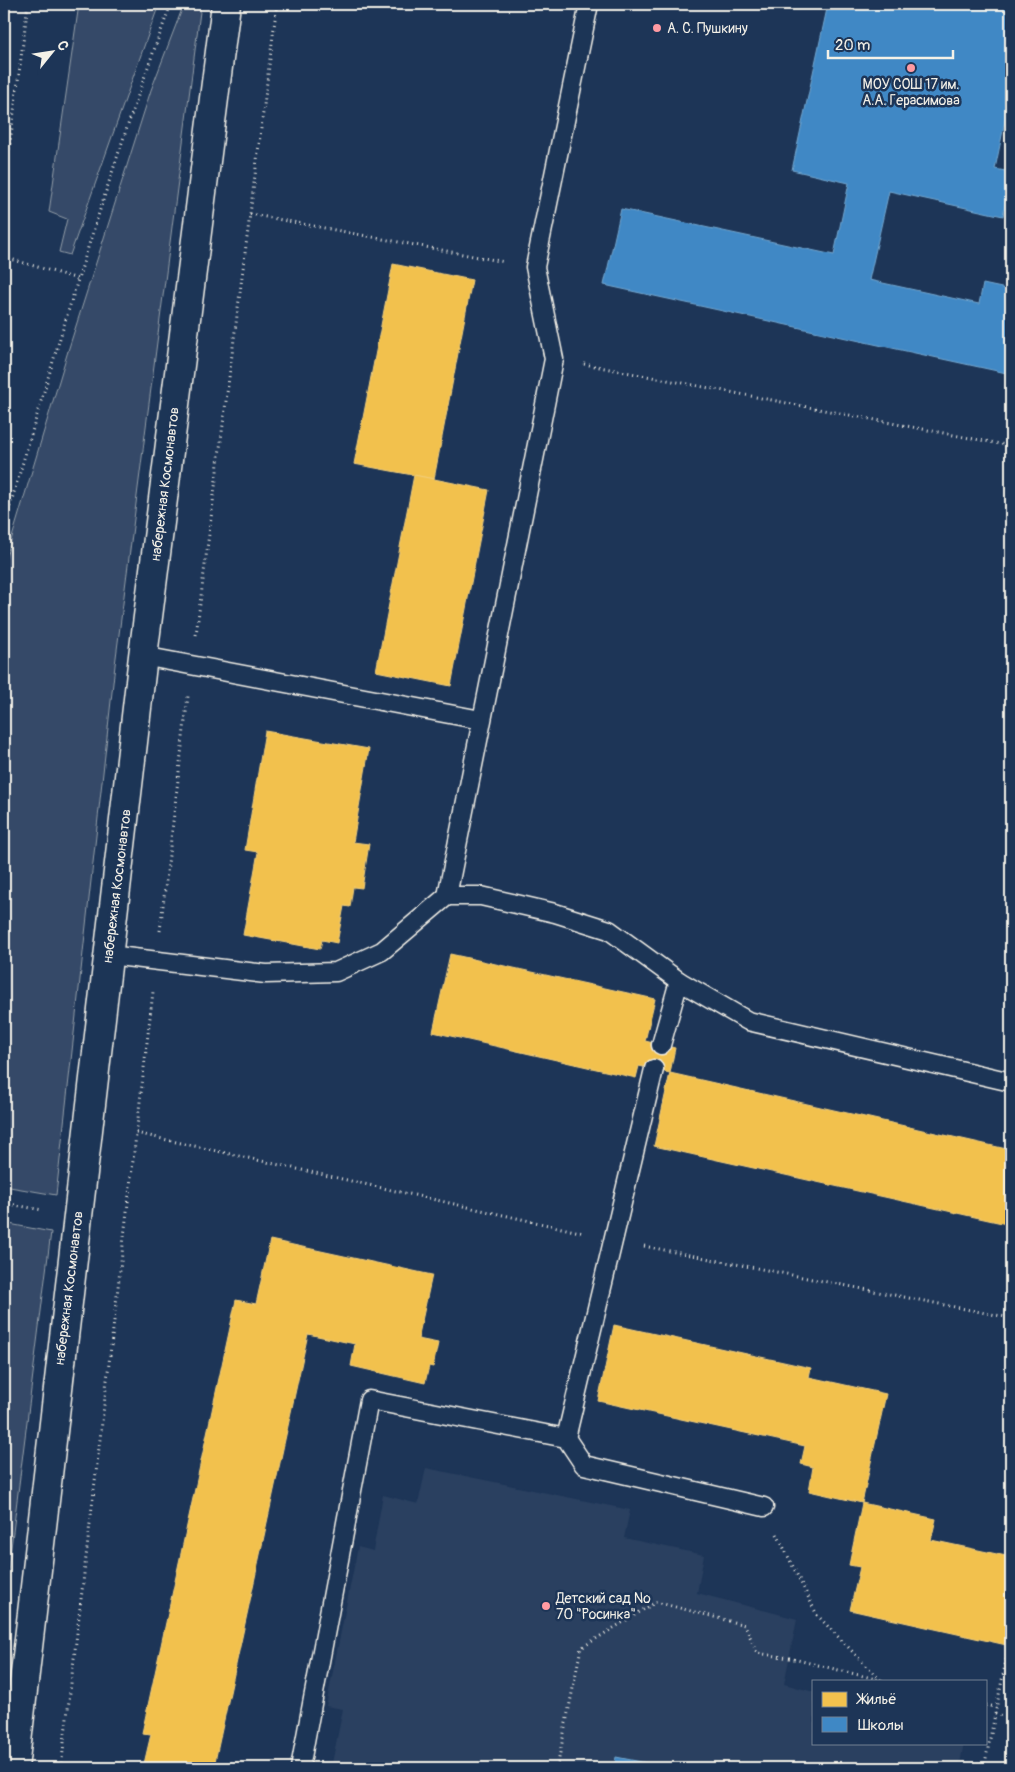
<svg xmlns="http://www.w3.org/2000/svg" width="1015" height="1772" font-family="Pangolin,sans-serif">
  <style>
    .built { fill: #2a4060 }
    .green { fill: #354a67; stroke: #949ea8 }
    .homes { fill: #f2c14e; stroke: #f3cf7c }
    .schools { fill: #3f88c5; stroke: #75a8d0 }
    .lines { fill: none; stroke-linecap: round; stroke-linejoin: round }
    .service-casing { stroke: #f4f1e8; stroke-width: 21 }
    .minor-casing { stroke: #f4f1e8; stroke-width: 31 }
    .path { stroke: #f4f1e8; stroke-width: 3; stroke-dasharray: 1 4; stroke-linecap: butt }
    .service { stroke: #1d3557; stroke-width: 18 }
    .minor { stroke: #1d3557; stroke-width: 28 }
    .poi-dot { fill: #ff9aa2; stroke: #1d3557; stroke-width: 2 }
    .labels { text-anchor: middle; dominant-baseline: central; stroke-width: 5; stroke-linejoin: round; paint-order: stroke }
    .poi-label { font-size: 14px; fill: #f4f1e8; stroke: #1d3557; text-anchor: start }
    .street-label { font-size: 14px; fill: #f4f1e8; stroke: #1d3557 }
  </style>
  <rect width="100%" height="100%" fill="#1d3557"/>
  <filter id="ink" filterUnits="userSpaceOnUse"><feTurbulence type="fractalNoise" baseFrequency=".02" numOctaves="2"/><feDisplacementMap in="SourceGraphic" scale="10" xChannelSelector="R" yChannelSelector="G"/><feConvolveMatrix kernelMatrix="1 2 1 2 8 2 1 2 1" color-interpolation-filters="sRGB"/></filter>
  <g filter="url(#ink)">
    <!-- built -->
    <polygon class="built" points="426,1468 630,1510 624,1538 704,1555 697,1593 797,1619 784,1684 814,1692 814,1743 964,1743 959,1768 331,1768 343,1709 326,1706 358,1547 373,1551 383,1495 418,1504"/>
    <!-- green -->
    <g class="green">
      <polygon points="79,4 159,4 70,255 59,252 67,219 49,212"/>
      <polygon points="184,4 201,4 115,665 56,1195 4,1186 4,564 68,351 151,90"/>
      <polygon points="4,1223 51,1232 4,1603"/>
    </g>
    <!-- homes -->
    <g class="homes">
      <polygon points="393,264 472,280 434,479 354,464"/>
      <polygon points="414,475 489,490 451,686 376,671"/>
      <polygon points="265,731 369,749 353,842 369,844 362,888 353,887 350,907 344,906 337,943 322,940 320,949 243,935 258,852 245,850"/>
      <polygon points="450,954 655,999 645,1041 675,1048 670,1073 639,1066 636,1078 433,1032"/>
      <polygon points="670,1073 1011,1150 1011,1225 654,1146"/>
      <polygon points="270,1240 432,1275 418,1339 438,1343 433,1367 429,1366 425,1383 351,1366 355,1344 308,1334 214,1766 223,1768 143,1768 151,1734 142,1733 236,1300 256,1304"/>
      <polygon points="614,1325 811,1368 809,1377 886,1394 862,1503 809,1491 813,1467 801,1464 805,1446 598,1401"/>
      <polygon points="862,1503 936,1519 931,1540 1011,1557 1011,1646 850,1610 860,1567 849,1565"/>
    </g>
    <!-- schools -->
    <g class="schools">
      <polygon points="828,4 1011,4 1011,92 995,169 1011,172 1003,216 889,191 869,280 979,304 983,284 1011,290 1011,374 604,285 621,209 834,255 849,183 792,170"/>
      <polygon points="616,1757 672,1768 614,1768"/>
    </g>
    <g class="lines">
      <!-- service casing -->
      <g class="service-casing">
        <g id="service">
          <polyline points="143,656 481,720"/>
          <polyline points="447,896 554,359 535,267 589,4"/>
          <polyline points="109,955 266,974 336,972 382,951 447,896 481,896 555,913 609,930 679,981 748,1021 1011,1082"/>
          <polyline points="661,1045 679,981"/>
          <polyline points="566,1438 654,1069"/>
          <polyline points="300,1768 369,1400 566,1438 584,1465 764,1507"/>
        </g>
      </g>
      <!-- minor casing -->
      <g class="minor-casing">
        <polyline id="minor" points="14,1768 143,656 226,4"/>
      </g>
      <!-- path -->
      <g class="path">
        <polyline points="4,189 28,4"/>
        <polyline points="250,214 505,262"/>
        <polyline points="4,257 78,279"/>
        <polyline points="584,364 1011,446"/>
        <path d="M4,526C56,351 107,175 171,4"/>
        <polyline points="196,635 277,4"/>
        <polyline points="160,931 188,696"/>
        <polyline points="136,1133 584,1233"/>
        <polyline points="4,1203 42,1210"/>
        <polyline points="644,1246 1011,1318"/>
        <polyline points="777,1534 817,1615 880,1680"/>
        <polyline points="986,1705 996,1707"/>
        <polyline points="995,1714 1011,1718"/>
        <polyline points="61,1768 153,992"/>
        <polyline points="557,1768 581,1648 656,1602 745,1625 757,1653 789,1658 884,1681"/>
        <polyline points="984,1768 1009,1646"/>
      </g>
      <!-- service -->
      <use href="#service" class="service"/>
      <!-- minor -->
      <use href="#minor" class="minor"/>
    </g>
  </g>
  <!-- markers -->
  <g class="poi-dot">
    <circle cx="657" cy="28" r="5"/>
    <circle cx="911" cy="68" r="5"/>
    <circle cx="546" cy="1606" r="5"/>
  </g>
  <g class="labels">
    <!-- poi labels -->
    <g class="poi-label">
      <text x="667" y="28">А. С. Пушкину</text>
      <text x="911" y="84" text-anchor="middle">МОУ СОШ 17 им.<tspan x="911" dy="16">А.А. Герасимова</tspan></text>
      <text x="556" y="1598">Детский сад №<tspan x="556" dy="16">70 "Росинка"</tspan></text>
    </g>
    <!-- street labels -->
    <g class="street-label">
      <text transform="translate(165 484) rotate(-83)">набережная Космонавтов</text>
      <text transform="translate(117 886) rotate(-83)">набережная Космонавтов</text>
      <text transform="translate(69 1288) rotate(-83)">набережная Космонавтов</text>
    </g>
  </g>
  <!-- margin -->
  <rect width="1015" height="1772" fill="none" stroke="#1d3557" stroke-width="20"/>
  <rect x="10" y="10" width="995" height="1752" fill="none" stroke="#f4f1e8" stroke-width="2" filter="url(#ink)"/>
  <!-- legend -->
  <rect x="812" y="1680" width="175" height="65" fill="#1d3557" stroke="#738091"/>
  <rect x="822" y="1692" width="25" height="15" fill="#f2c14e" stroke="#738091"/>
  <text x="858" y="1704" font-size="15" fill="#f4f1e8">Жильё</text>
  <rect x="822" y="1717" width="25" height="15" fill="#3f88c5" stroke="#738091"/>
  <text x="858" y="1730" font-size="15" fill="#f4f1e8">Школы</text>
  <!-- north arrow -->
  <g transform="translate(52 52) rotate(60)" stroke="#1d3557" stroke-width="4" paint-order="stroke">
  <path d="M0-4L9 19L0 12L-9 19Z" fill="#f4f1e8"/>
  <text y="-8" font-size="14" font-weight="bold" text-anchor="middle" fill="#f4f1e8">С</text>
  </g>
  <!-- scale -->
  <path d="M828 50v8h125v-8" fill="none" stroke="#f4f1e8" stroke-width="2.5"/>
  <text x="835" y="50" font-size="15" fill="#f4f1e8" stroke="#1d3557" stroke-width="4" paint-order="stroke">20 m</text>
</svg>
